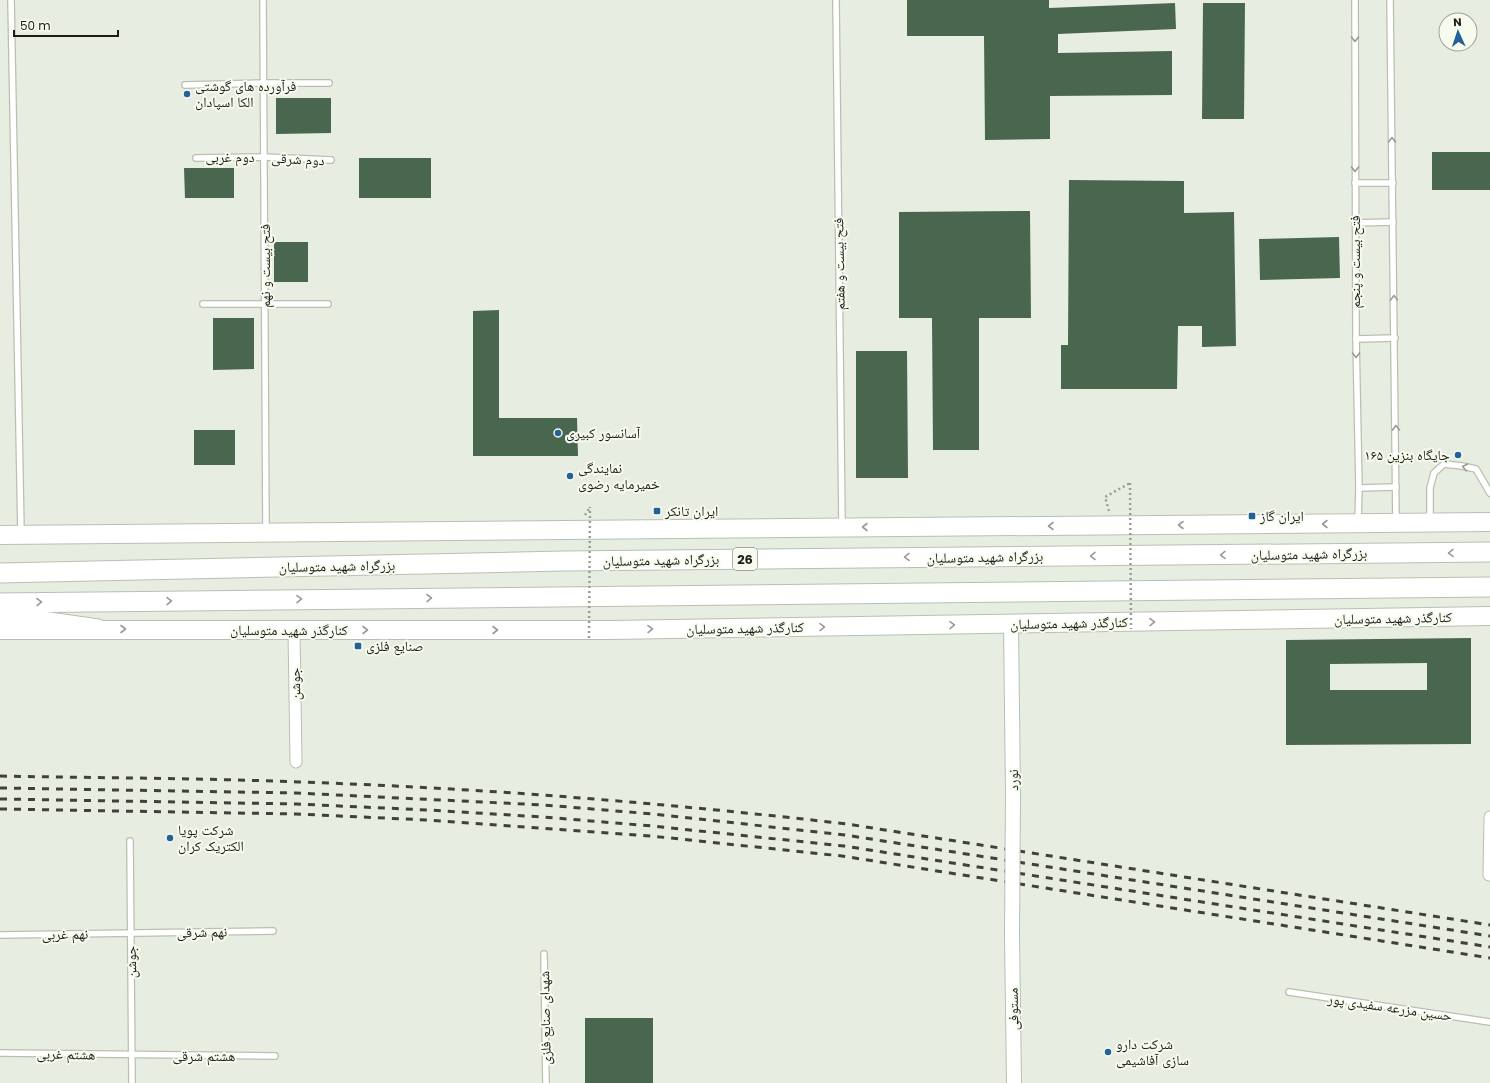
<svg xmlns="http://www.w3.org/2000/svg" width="1490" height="1083" font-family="Poppins,'Noto Naskh Arabic',sans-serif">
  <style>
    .building { fill: #49674f; fill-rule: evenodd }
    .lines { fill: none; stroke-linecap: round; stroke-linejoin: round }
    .service-casing { stroke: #babfb3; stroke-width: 8 }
    .minor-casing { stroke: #babfb3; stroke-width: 13 }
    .tertiary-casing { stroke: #babfb3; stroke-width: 16 }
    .primary-casing { stroke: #babfb3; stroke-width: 20 }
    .trunk-casing { stroke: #babfb3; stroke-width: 21 }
    .path { stroke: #9a9d94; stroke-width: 2.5; stroke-dasharray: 2 3; stroke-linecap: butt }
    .service { stroke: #fff; stroke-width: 5.5 }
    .minor { stroke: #fff; stroke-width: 11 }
    .tertiary { stroke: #fff; stroke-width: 14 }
    .primary { stroke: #fff; stroke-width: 18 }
    .trunk { stroke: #fff; stroke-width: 19 }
    .rail { stroke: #3f413c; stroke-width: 3; stroke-dasharray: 7 7; stroke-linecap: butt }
    .tertiary-bridge-casing { stroke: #babfb3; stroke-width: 16; stroke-linecap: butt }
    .path-bridge { stroke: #9a9d94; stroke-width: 2.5; stroke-dasharray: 2 3; stroke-linecap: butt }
    .tertiary-bridge { stroke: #fff; stroke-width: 14 }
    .oneway { stroke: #999a98 }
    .poi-dot { fill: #226298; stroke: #f6fbee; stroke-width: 1.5 }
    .labels { text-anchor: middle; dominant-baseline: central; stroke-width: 4; stroke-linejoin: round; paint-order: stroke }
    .shield { fill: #f6fbee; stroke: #5e605a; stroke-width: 1 }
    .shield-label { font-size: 13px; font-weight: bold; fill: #1d1e1a }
    .poi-label { font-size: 14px; fill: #1d1e1a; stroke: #f6fbee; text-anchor: start }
    .street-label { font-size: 14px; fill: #1d1e1a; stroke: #f6fbee }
  </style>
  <rect width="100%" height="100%" fill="#e8ede1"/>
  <!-- building -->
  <g class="building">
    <polygon points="907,0 1049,0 1049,8 1175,3 1176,29 1058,34 1058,53 1172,51 1172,95 1050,96 1050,139 985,140 984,36 907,36"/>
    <polygon points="1203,3 1245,3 1244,119 1202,119"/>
    <polygon points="276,98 331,98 331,133 276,134"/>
    <rect x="1432" y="152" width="58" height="38"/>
    <rect x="359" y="158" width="72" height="40"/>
    <polygon points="184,168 234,168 234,198 185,198"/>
    <polygon points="1069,180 1184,181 1184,213 1234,212 1236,346 1202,347 1202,326 1178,326 1177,389 1061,389 1061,345 1068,345"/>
    <polygon points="1030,211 1031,318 979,318 979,450 933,450 932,318 899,318 899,212"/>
    <polygon points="1339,237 1340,278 1260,280 1259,239"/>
    <rect x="274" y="242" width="34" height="40"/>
    <polygon points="499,310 499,418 577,418 578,456 473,456 473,311"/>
    <polygon points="213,318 254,318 254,369 213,370"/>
    <polygon points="856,351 907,351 908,478 856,478"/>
    <rect x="194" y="430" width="41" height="35"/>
    <path d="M1471,638V744L1286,745V640ZM1427,663V690H1330V664Z"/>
    <rect x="585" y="1018" width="68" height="65"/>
  </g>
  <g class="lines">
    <!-- service casing -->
    <g class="service-casing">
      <g id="service">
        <polyline points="11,0 21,533"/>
        <polyline points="263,0 266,530"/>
        <polyline points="836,0 842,526"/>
        <polyline points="1355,0 1356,339 1359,488 1358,522"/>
        <polyline points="1390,0 1396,521"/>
        <polyline points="185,85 264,83 329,83"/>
        <polyline points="196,158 264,157 331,160"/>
        <polyline points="1355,183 1393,183"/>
        <polyline points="1355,223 1393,222"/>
        <polyline points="203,304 328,304"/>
        <polyline points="1356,339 1395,338"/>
        <polyline points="1359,488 1396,487"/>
        <polyline points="1430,521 1430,488 1434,473 1444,464 1462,466 1476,469 1490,493"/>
        <polyline points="130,841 132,1083"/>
        <polyline points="0,935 273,931"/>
        <polyline points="544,954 546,1083"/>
        <polyline points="1289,992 1490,1022"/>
        <polyline points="0,1053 275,1056"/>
      </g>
    </g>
    <!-- minor casing -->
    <g class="minor-casing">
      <g id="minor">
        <polyline points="294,630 296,762"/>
        <polyline points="1489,875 1490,817"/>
      </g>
    </g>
    <!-- tertiary casing -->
    <g class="tertiary-casing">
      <g id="tertiary">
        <polyline points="1011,624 1013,794"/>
        <polyline points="1012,935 1014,1083"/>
      </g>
    </g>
    <!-- primary casing -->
    <g class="primary-casing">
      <g id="primary">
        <polyline points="0,535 1490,522"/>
        <polyline points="0,630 611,630 1490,616"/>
      </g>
    </g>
    <!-- trunk casing -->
    <g class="trunk-casing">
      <g id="trunk">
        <polyline points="0,573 563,561 1490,552"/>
        <polyline points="0,603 1490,587"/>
        <polyline points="0,615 98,629"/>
      </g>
    </g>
    <!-- path -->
    <g class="path">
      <polyline points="1109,511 1105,497 1130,483"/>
      <polyline points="585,515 590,507"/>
    </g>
    <!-- service -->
    <use href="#service" class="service"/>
    <!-- minor -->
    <use href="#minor" class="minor"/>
    <!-- tertiary -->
    <use href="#tertiary" class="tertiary"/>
    <!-- primary -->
    <use href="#primary" class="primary"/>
    <!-- trunk -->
    <use href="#trunk" class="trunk"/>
    <!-- rail -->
    <g class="rail">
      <path d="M0,776C99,778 199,778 298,782C482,788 665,803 847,824L1490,925"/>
      <polyline points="0,788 296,793 544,805 653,814 845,835 1490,936"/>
      <polyline points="0,799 296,804 428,810 543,817 652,826 844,846 1490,947"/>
      <polyline points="0,809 296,814 427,820 651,836 842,856 1490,958"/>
    </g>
    <!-- tertiary-bridge casing -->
    <g class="tertiary-bridge-casing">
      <polyline id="tertiary-bridge" points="1012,935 1013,794"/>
    </g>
    <!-- path-bridge -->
    <g class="path-bridge">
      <polyline points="1130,483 1131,629"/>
      <polyline points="589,638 590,507"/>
    </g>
    <!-- tertiary-bridge -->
    <use href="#tertiary-bridge" class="tertiary-bridge"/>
  </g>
  <!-- one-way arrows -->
  <defs><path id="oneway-chevron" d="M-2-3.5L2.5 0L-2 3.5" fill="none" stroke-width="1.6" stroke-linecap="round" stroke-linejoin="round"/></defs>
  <g class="oneway">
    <use href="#oneway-chevron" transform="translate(1355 39) rotate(90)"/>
    <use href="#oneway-chevron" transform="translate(1392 140) rotate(-91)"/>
    <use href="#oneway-chevron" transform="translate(1355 169) rotate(90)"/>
    <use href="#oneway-chevron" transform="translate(1394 298) rotate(-91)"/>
    <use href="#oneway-chevron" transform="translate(1356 355) rotate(89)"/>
    <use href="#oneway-chevron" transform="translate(1396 428) rotate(-91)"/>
    <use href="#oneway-chevron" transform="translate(1465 467) rotate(-168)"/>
    <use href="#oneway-chevron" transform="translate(1325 524) rotate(180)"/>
    <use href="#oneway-chevron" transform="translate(1181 525) rotate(180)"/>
    <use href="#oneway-chevron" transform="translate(1051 526) rotate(180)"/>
    <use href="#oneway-chevron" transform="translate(865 527) rotate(180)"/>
    <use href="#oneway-chevron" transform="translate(1451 553) rotate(179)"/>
    <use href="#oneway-chevron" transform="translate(1223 555) rotate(179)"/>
    <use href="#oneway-chevron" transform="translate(1093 556) rotate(179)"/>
    <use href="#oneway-chevron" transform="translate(907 557) rotate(179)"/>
    <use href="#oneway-chevron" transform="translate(429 598) rotate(-1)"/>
    <use href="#oneway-chevron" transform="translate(299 599) rotate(-1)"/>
    <use href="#oneway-chevron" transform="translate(169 601) rotate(-1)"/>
    <use href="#oneway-chevron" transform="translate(39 602) rotate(-1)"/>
    <use href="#oneway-chevron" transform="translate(1152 622) rotate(-1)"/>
    <use href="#oneway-chevron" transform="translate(952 625) rotate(-1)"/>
    <use href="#oneway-chevron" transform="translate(822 627) rotate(-1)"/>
    <use href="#oneway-chevron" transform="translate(123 629)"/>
    <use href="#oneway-chevron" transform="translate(650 629) rotate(-1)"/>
    <use href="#oneway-chevron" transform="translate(365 630)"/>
    <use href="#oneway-chevron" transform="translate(495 630)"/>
  </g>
  <!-- markers -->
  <g class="poi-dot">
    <circle cx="187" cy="94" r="4"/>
    <circle cx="558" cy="433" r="4"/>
    <circle cx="1458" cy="455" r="4"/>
    <circle cx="570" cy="476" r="4"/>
    <rect x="653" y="507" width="8" height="8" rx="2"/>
    <rect x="1248" y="512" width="8" height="8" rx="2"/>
    <rect x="354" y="642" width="8" height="8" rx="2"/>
    <circle cx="170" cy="838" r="4"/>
    <circle cx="1108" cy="1052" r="4"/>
  </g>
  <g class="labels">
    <!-- shield labels -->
    <rect class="shield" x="733" y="548" width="24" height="22" rx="3"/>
    <g class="shield-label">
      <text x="745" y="559">26</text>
    </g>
    <!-- poi labels -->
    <g class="poi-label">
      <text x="195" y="86">فرآورده های گوشتی<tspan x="195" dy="16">الکا اسپادان</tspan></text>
      <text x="566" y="433">آسانسور کبیری</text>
      <text x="1450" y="455" text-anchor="end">جایگاه بنزین ۱۶۵</text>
      <text x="578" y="468">نمایندگی<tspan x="578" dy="16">خمیرمایه رضوی</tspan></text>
      <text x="665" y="511">ایران تانکر</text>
      <text x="1260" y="516">ایران گاز</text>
      <text x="366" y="646">صنایع فلزی</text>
      <text x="178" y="830">شرکت پویا<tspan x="178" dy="16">الکتریک کران</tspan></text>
      <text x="1116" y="1044">شرکت دارو<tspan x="1116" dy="16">سازی آفاشیمی</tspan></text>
    </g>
    <!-- street labels -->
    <g class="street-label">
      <text x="230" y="157">دوم غربی</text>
      <text transform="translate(298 159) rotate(3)">دوم شرقی</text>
      <text transform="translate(1355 262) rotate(-90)">فتح بیست و پنجم</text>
      <text transform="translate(839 264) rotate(-91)">فتح بیست و هفتم</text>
      <text transform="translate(265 266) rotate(-90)">فتح بیست و نهم</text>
      <text transform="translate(1309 554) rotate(-1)">بزرگراه شهید متوسلیان</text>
      <text transform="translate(985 557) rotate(-1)">بزرگراه شهید متوسلیان</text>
      <text transform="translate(661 560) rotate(-1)">بزرگراه شهید متوسلیان</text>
      <text transform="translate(337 566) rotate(-1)">بزرگراه شهید متوسلیان</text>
      <text transform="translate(1393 618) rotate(-1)">کنارگذر شهید متوسلیان</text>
      <text transform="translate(1069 623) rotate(-1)">کنارگذر شهید متوسلیان</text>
      <text transform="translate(745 628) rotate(-1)">کنارگذر شهید متوسلیان</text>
      <text x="289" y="630">کنارگذر شهید متوسلیان</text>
      <text transform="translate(295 684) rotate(-91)">جوشن</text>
      <text transform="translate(1013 780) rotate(-91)">نورد</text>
      <text transform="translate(202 932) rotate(-1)">نهم شرقی</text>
      <text transform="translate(65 934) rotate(-1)">نهم غربی</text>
      <text transform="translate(131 962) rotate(-91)">جوشن</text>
      <text transform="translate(1390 1007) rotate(8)">حسین مزرعه سفیدی پور</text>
      <text transform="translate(1013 1009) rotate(-91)">مستوفی</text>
      <text transform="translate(545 1018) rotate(-91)">شهدای صنایع فلزی</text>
      <text transform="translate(66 1054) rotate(1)">هشتم غربی</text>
      <text x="204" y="1056">هشتم شرقی</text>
    </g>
  </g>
  <!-- north arrow -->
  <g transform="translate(1458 32) rotate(357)"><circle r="19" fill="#f6fbee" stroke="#9fa399"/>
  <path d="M0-3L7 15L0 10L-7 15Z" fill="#226298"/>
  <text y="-6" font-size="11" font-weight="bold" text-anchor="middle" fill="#1d1e1a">N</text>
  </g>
  <!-- scale -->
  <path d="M14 30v6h104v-6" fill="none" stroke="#1d1e1a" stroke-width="2"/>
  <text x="20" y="30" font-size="12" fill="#1d1e1a" stroke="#f6fbee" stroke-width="3" paint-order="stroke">50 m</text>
</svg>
